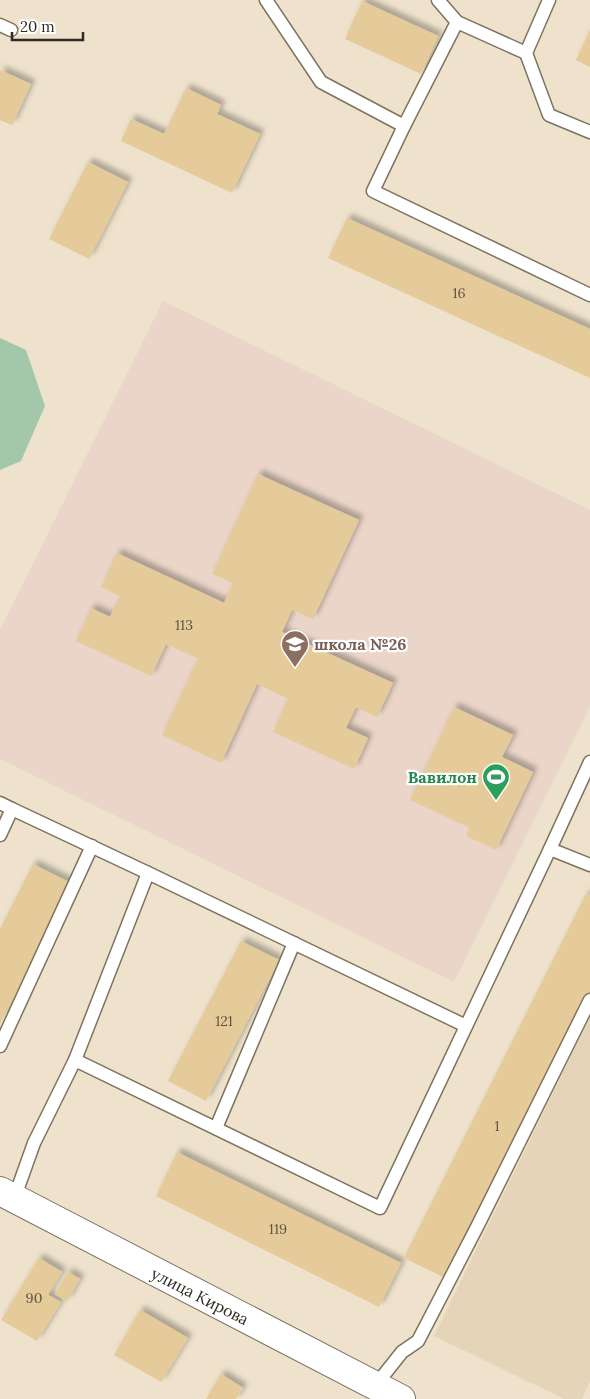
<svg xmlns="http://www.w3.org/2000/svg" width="590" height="1399" font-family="Lora,serif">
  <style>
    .built { fill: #e4d5b9 }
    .education { fill: #ead5c8 }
    .green { fill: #a2c7ab }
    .building { fill: #e5ca9a; filter: url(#shadow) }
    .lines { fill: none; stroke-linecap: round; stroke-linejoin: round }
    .service-casing { stroke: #7e735f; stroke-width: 15 }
    .secondary-casing { stroke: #7e735f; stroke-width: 30 }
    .service { stroke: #fff; stroke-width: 12 }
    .secondary { stroke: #fff; stroke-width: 28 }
    .labels { text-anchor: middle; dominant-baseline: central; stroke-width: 4.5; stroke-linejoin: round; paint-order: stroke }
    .number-label { font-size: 14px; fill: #5c5240 }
    .education-label { font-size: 16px; font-weight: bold; fill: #785e54; stroke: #fff; text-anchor: start }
    .leisure-label { font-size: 16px; font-weight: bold; fill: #27864d; stroke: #fff; text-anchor: end }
    .street-label { font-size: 16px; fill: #2f2a22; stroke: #fff }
  </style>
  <defs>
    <filter id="shadow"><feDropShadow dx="4.5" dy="-4.5" stdDeviation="2.5" flood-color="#0004"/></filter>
  </defs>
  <rect width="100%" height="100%" fill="#eee2cc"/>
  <!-- built -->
  <polygon class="built" points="590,1017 590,1382 582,1399 564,1399 434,1336"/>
  <!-- education -->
  <polygon class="education" points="163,301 590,510 590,707 454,982 0,759 0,630"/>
  <!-- green -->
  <polygon class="green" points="0,338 26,350 45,406 21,461 0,470"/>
  <!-- building -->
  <g class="building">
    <polygon points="362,1 438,36 421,74 345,39"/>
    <polygon points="590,30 590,67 576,60"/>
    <polygon points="0,70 31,84 12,125 0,120"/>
    <polygon points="186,88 221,105 217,114 260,134 232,193 121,141 131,119 164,134"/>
    <polygon points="88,162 128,182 89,259 49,239"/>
    <polygon points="347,218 590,329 590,378 328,258"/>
    <polygon points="258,474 359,520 313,619 292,610 282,632 393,683 377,717 356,707 346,728 368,738 354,769 273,732 288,699 257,684 221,763 162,735 198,659 166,644 151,676 76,641 91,608 110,617 120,596 101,587 117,553 224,603 233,583 212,574"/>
    <polygon points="454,707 513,735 502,757 533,772 496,850 466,836 470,828 410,800"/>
    <polygon points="33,864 73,884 0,1024 0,929"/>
    <polygon points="586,894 590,895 590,995 447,1279 404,1258"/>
    <polygon points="241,941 279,960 206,1101 168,1081"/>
    <polygon points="177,1152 401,1263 379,1307 156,1196"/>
    <polygon points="39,1258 62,1272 48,1295 61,1302 37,1341 1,1320"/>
    <polygon points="68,1272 80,1279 67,1301 55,1294"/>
    <polygon points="140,1310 188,1338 161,1382 114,1355"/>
    <polygon points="221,1374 243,1388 236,1399 206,1399"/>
  </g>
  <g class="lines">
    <!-- service casing -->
    <g class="service-casing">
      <g id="service">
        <polyline points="266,0 321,82 404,126 457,22 526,53 549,0"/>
        <polyline points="438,0 457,22"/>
        <polyline points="0,25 11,30"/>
        <polyline points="526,53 549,115 590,132"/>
        <polyline points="404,126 373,191 590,295"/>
        <polyline points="590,762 550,849 590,865"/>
        <polyline points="0,803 12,809"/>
        <polyline points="0,835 12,809 148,873"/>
        <polyline points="0,1046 92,846"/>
        <polyline points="75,1060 148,873 466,1026"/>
        <polyline points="216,1128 294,943"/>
        <polyline points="14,1199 34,1143 75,1060 380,1208 550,849"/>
        <polyline points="375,1386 402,1352 418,1341 478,1225 590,1000"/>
      </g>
    </g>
    <!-- secondary casing -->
    <g class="secondary-casing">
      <polyline id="secondary" points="0,1191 401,1399"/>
    </g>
    <!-- service -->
    <use href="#service" class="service"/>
    <!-- secondary -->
    <use href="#secondary" class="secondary"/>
  </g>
  <!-- icons -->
  <defs>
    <g id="school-pin" transform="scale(1.4375)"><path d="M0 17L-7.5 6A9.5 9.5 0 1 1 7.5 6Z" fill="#8d6e63" stroke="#fff"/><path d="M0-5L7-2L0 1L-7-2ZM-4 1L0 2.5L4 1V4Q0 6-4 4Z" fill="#fff"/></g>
    <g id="stadium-pin" transform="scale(1.4375)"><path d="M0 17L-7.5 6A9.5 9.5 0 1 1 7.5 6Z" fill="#2e9e5b" stroke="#fff"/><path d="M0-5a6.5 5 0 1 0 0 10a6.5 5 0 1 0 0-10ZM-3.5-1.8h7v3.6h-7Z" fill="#fff"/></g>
  </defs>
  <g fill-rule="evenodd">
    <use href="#school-pin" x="295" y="644"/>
    <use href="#stadium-pin" x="496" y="777"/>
  </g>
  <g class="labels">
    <!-- number labels -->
    <g class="number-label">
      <text x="459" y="293">16</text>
      <text x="184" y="625">113</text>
      <text x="224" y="1021">121</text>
      <text x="497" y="1126">1</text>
      <text x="278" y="1229">119</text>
      <text x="34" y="1298">90</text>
    </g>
    <!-- education labels -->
    <g class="education-label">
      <text x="314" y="644">школа №26</text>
    </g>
    <!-- leisure labels -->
    <g class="leisure-label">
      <text x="477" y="777">Вавилон</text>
    </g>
    <!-- street labels -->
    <g class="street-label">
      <text transform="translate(200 1296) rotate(27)">улица Кирова</text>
    </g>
  </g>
  <!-- scale -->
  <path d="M12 32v8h71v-8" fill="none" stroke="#2f2a22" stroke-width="2.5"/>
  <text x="20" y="32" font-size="15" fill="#2f2a22" stroke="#ffffff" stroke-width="4" paint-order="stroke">20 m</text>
</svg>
